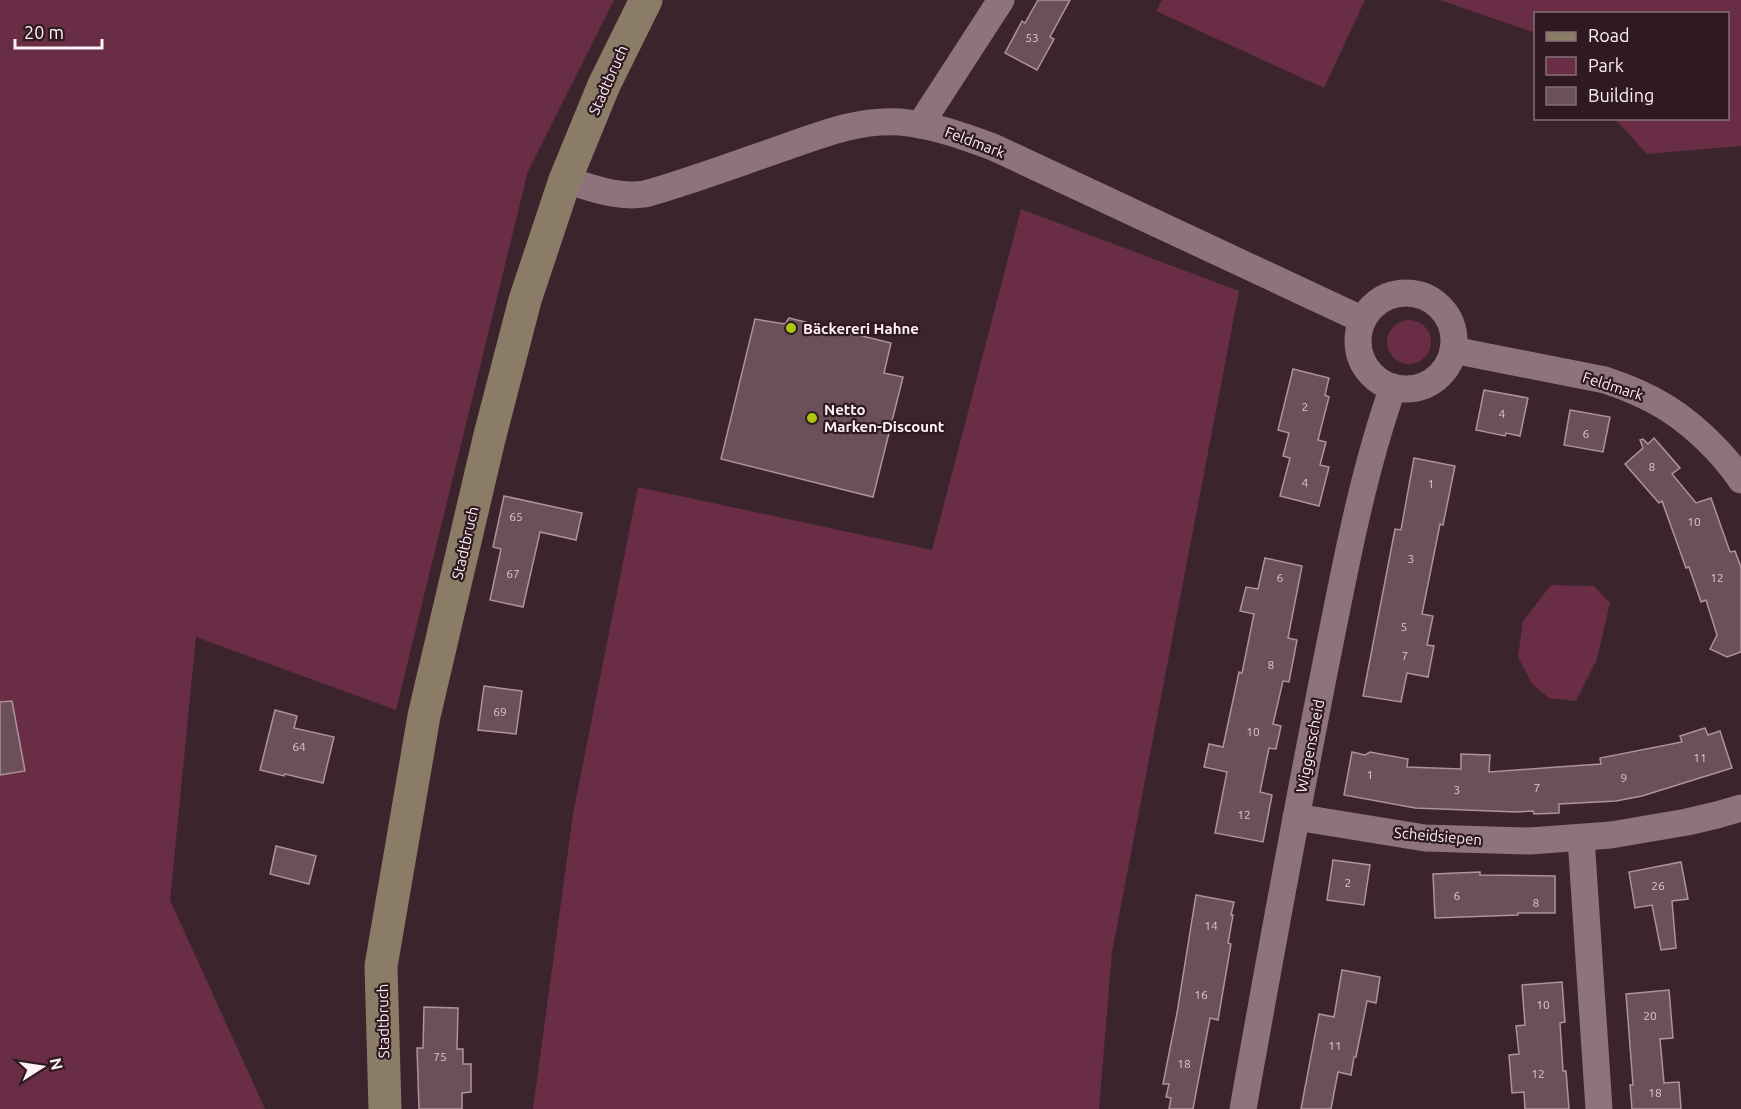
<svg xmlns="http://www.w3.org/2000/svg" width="1741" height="1109" font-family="Ubuntu,sans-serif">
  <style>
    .green { fill: #692e45 }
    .building { fill: #6b5059; stroke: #af929b; stroke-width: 1.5 }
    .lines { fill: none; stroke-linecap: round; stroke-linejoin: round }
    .street { stroke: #8f737c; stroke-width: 27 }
    .secondary { stroke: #8a7c67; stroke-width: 33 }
    .poi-dot { fill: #aec60c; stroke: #301a22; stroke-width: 2 }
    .labels { text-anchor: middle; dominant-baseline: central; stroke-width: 4.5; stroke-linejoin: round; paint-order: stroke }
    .number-label { font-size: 12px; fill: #d9c9cd }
    .street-label { font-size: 15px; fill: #fef1f4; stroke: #301a22 }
    .poi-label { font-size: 15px; font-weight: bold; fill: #fef1f4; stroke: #301a22; text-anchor: start }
  </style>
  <rect width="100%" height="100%" fill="#3b242c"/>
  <!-- green -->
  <g class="green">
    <polygon points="0,0 614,0 528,171 396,710 196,637 170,900 265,1109 0,1109"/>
    <polygon points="1162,0 1365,0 1324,88 1156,11"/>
    <polygon points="1440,0 1741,0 1741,146 1647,154 1615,119 1728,118 1728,14 1536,14 1535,33"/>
    <polygon points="1021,209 1239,291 1112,952 1099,1109 533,1109 573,814 638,487 932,550"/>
    <circle cx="1409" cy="342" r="22"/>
    <polygon points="1551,585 1594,586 1610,603 1597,659 1576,701 1549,698 1532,684 1518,657 1523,621"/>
  </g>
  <!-- building -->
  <g class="building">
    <polygon points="1038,0 1070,0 1050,37 1054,39 1037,70 1005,53 1021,23 1022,21 1025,23"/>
    <polygon points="789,318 891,343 884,373 903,377 873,497 721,459 755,319 785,324"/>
    <polygon points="1293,369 1329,378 1325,395 1329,397 1318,440 1326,442 1320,465 1329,467 1319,506 1280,496 1290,458 1283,456 1289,433 1278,430"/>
    <polygon points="1484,390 1528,398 1520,436 1506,433 1505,436 1476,430"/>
    <polygon points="1570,410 1610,417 1603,452 1564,445"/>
    <polygon points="1654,438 1680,468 1672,474 1696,503 1711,498 1730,552 1735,551 1741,567 1741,652 1727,657 1710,649 1717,635 1706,600 1701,602 1689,567 1686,568 1662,501 1659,503 1625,464 1643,448 1640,440 1643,439 1648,444"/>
    <polygon points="1414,458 1455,466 1443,525 1440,524 1422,614 1433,616 1427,645 1434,646 1428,677 1407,673 1401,702 1363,696 1395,529 1401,530"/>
    <polygon points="504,496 582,513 576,540 540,532 523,607 490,600 501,549 493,547"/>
    <polygon points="1265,558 1302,566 1288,638 1297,640 1289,682 1283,681 1273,724 1281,726 1276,749 1269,748 1260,792 1272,795 1263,842 1215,833 1227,772 1204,767 1209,744 1223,747 1239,672 1242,673 1254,614 1240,611 1246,587 1258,589"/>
    <polygon points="484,686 522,691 516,734 478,730"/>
    <polygon points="12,701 25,771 0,775 0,702"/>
    <polygon points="275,710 297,716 294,728 334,737 323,783 285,774 284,776 260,770"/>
    <polygon points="1705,728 1708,735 1720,731 1732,768 1642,796 1616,801 1559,804 1559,813 1534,814 1533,811 1516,812 1415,808 1344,795 1352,752 1365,755 1370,752 1408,759 1407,767 1461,769 1461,754 1490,755 1489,772 1557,767 1601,764 1600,758 1682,742 1680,736"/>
    <polygon points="276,846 316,856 309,884 270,874"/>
    <polygon points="1333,860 1370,865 1364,905 1327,900"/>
    <polygon points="1681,862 1688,899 1672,901 1676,948 1661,950 1652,905 1635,908 1629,872"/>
    <polygon points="1480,872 1480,875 1555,876 1555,913 1518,913 1518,915 1435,918 1433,874"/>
    <polygon points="1196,895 1234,902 1231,915 1233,915 1228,943 1231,944 1218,1020 1210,1018 1193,1109 1169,1109 1171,1098 1166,1097 1169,1084 1163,1084 1177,1013"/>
    <polygon points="1342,970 1380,977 1376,1003 1367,1001 1356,1057 1354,1057 1351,1075 1338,1072 1331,1109 1301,1109 1319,1014 1334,1017"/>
    <polygon points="1562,982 1565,1022 1560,1023 1563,1071 1566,1071 1569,1109 1525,1109 1524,1092 1512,1093 1509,1055 1519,1054 1516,1026 1525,1025 1522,985"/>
    <polygon points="1669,990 1673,1038 1660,1039 1664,1083 1679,1082 1681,1109 1632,1109 1630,1085 1633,1085 1626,994"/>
    <polygon points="424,1007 458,1008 457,1049 463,1049 463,1064 471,1064 471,1092 462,1093 462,1109 419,1109 417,1048 423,1048"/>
  </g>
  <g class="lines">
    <!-- street -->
    <g class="street">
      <polyline points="920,125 1001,0"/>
      <path d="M565,180C593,188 616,198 645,194C691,181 736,164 780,149C820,135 858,119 900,122C933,125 963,136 993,147L1363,320"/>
      <circle cx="1406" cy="341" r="48"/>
      <path d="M1453,350L1605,380C1653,396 1683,414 1718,451C1726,460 1735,470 1741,480"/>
      <polyline points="1296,817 1425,838 1530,841 1611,835 1687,822 1717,815 1741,808"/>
      <polyline points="1581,838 1599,1109"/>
      <path d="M1243,1109C1269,962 1296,815 1325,668C1344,574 1361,478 1393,387"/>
    </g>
    <!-- secondary -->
    <polyline class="secondary" points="385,1109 381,966 424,716 489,439 525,300 565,180 604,85 646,0"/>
  </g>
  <!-- markers -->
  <g class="poi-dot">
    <circle cx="791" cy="328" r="6"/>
    <circle cx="812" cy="418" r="6"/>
  </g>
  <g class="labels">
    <!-- number labels -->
    <g class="number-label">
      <text x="1032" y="37">53</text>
      <text x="1305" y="406">2</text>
      <text x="1502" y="413">4</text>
      <text x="1586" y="433">6</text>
      <text x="1652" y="466">8</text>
      <text x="1305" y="482">4</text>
      <text x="1431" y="483">1</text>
      <text x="516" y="516">65</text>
      <text x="1694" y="521">10</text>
      <text x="1411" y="558">3</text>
      <text x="513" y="573">67</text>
      <text x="1280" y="577">6</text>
      <text x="1717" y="577">12</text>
      <text x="1404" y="626">5</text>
      <text x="1405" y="655">7</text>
      <text x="1271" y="664">8</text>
      <text x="500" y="711">69</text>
      <text x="1253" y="731">10</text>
      <text x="299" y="746">64</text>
      <text x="1700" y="757">11</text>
      <text x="1370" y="774">1</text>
      <text x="1624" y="777">9</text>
      <text x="1537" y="787">7</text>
      <text x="1457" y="789">3</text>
      <text x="1244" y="814">12</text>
      <text x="1348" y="882">2</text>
      <text x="1658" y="885">26</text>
      <text x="1457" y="895">6</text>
      <text x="1536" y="902">8</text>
      <text x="1211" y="925">14</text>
      <text x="1201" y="994">16</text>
      <text x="1543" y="1004">10</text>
      <text x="1650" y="1015">20</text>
      <text x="1335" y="1045">11</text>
      <text x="440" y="1056">75</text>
      <text x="1184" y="1063">18</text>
      <text x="1538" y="1073">12</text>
      <text x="1655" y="1092">18</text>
    </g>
    <!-- street labels -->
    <g class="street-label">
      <text transform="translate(608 80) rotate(-66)">Stadtbruch</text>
      <text transform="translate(975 142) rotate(21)">Feldmark</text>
      <text transform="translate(1613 386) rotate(18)">Feldmark</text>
      <text transform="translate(465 543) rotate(-77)">Stadtbruch</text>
      <text transform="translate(1310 746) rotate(-79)">Wiggenscheid</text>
      <text transform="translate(1438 836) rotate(5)">Scheidsiepen</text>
      <text transform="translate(383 1021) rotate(-91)">Stadtbruch</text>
    </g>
    <!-- poi labels -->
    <g class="poi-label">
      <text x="803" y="328">Bäckereri Hahne</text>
      <text x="824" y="409">Netto<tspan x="824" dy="17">Marken-Discount</tspan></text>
    </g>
  </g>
  <!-- legend -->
  <rect x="1534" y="12" width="195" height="108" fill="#301a22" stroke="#827076" stroke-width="1.5"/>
  <rect x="1546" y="32" width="30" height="9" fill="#8a7c67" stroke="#827076" stroke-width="1.5"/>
  <text x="1588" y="42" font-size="18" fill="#fef1f4">Road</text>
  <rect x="1546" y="57" width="30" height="18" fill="#692e45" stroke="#827076" stroke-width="1.5"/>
  <text x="1588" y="72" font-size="18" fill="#fef1f4">Park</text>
  <rect x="1546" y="87" width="30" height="18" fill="#6b5059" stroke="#827076" stroke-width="1.5"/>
  <text x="1588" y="102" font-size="18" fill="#fef1f4">Building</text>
  <!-- north arrow -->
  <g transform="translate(42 1067) rotate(78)" stroke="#301a22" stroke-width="4.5" paint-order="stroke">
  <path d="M0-4.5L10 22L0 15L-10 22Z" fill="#fef1f4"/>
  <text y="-9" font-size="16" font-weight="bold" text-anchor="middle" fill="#fef1f4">N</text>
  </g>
  <!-- scale -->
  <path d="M15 39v9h87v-9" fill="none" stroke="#fef1f4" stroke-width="3"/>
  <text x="24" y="39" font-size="18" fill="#fef1f4" stroke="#301a22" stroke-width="4.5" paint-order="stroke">20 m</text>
</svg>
